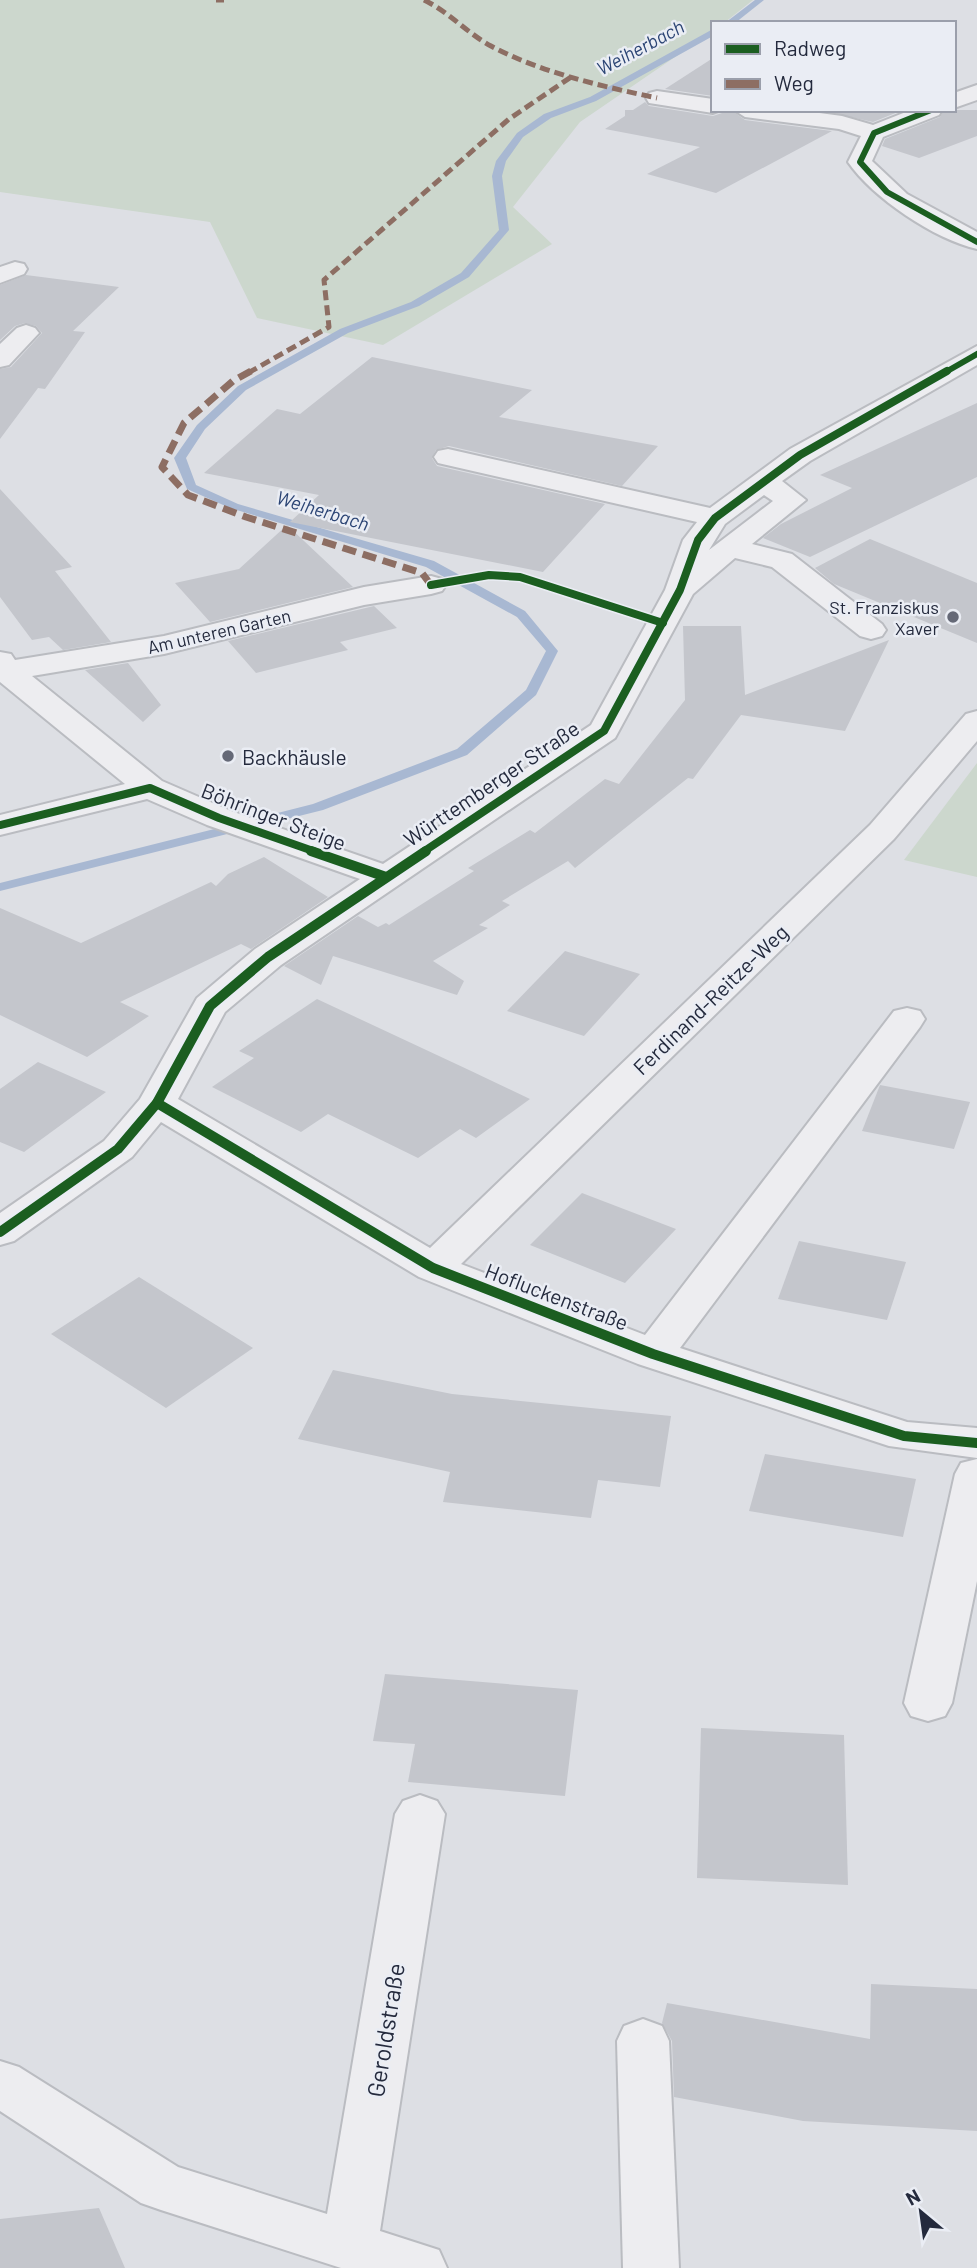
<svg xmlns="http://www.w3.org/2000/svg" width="977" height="2268" font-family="Barlow,sans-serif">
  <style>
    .green { fill: #ccd7cd }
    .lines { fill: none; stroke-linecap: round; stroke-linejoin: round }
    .stream { fill: #a8b8d2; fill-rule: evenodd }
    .building { fill: #c4c6cc }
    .minor-casing { stroke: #babcc1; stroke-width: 4 }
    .minor { fill: #ededf0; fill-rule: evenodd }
    .quiet-far1 { stroke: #8d6e63; stroke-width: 5; stroke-dasharray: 10 5; stroke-linecap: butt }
    .quiet { stroke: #8d6e63; stroke-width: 7; stroke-dasharray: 14 7; stroke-linecap: butt }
    .cycleway-far2-casing { stroke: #eaedf4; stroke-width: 9 }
    .cycleway-far1-casing { stroke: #eaedf4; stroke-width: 11 }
    .cycleway-casing { stroke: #eaedf4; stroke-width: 15 }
    .cycleway-far2 { stroke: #1b5e20; stroke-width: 6 }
    .cycleway-far1 { stroke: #1b5e20; stroke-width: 8 }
    .cycleway { stroke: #1b5e20; stroke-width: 10 }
    .poi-dot { fill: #656977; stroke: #eaedf4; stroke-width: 2.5 }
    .labels { text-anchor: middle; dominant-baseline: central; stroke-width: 5; stroke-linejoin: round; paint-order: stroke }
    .far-poi-label { font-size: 18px; fill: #242a3d; stroke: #eaedf4; text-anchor: end }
    .far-street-label { font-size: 18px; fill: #242a3d; stroke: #eaedf4 }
    .far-water-label { font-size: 19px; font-style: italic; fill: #2b4474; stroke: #eaedf4 }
    .poi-label { font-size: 21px; fill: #242a3d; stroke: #eaedf4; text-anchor: start }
    .street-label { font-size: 21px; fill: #242a3d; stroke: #eaedf4 }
    .near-street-label { font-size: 24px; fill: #242a3d; stroke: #eaedf4 }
  </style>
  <rect width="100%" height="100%" fill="#dddfe4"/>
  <!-- green -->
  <g class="green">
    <polygon points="0,0 753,0 724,23 713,23 713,31 580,122 513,207 552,244 383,345 257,318 210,222 0,192"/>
    <polygon points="977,763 977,877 904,860"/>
  </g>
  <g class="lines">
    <!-- stream -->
    <g class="stream">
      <polygon points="755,0 764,0 735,23 725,23"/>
      <polygon points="713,29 713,36 596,101 551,118 523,137 506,161 502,176 509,230 469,277 419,306 348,333 246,390 205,429 186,458 196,485 238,504 434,561 525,611 558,651 536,695 467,755 323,810 0,891 0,883 313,804 457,749 526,690 546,651 517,617 426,567 230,508 187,489 174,458 197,425 238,386 340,329 411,302 461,273 499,230 492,176 496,161 517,133 544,114 590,97"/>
    </g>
  </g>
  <!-- building -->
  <g class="building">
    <polygon points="713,58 713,96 665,89"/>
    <polygon points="645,102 649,106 713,116 731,110 745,120 832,131 716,193 647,174 700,147 605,129 625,116 625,110 633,110"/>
    <polygon points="819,110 903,110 873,122"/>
    <polygon points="944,110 977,110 977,136 919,158 882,146 885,139 940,117"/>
    <polygon points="26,275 119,287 73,331 85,332 45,389 38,388 0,439 0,369 11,367 42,333 36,326 25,323 15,326 0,340 0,285"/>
    <polygon points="372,357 532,390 499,417 658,446 622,486 449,446 436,450 432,458 437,466 605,504 543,572 290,522 319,495 204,473 277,409 300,414"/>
    <polygon points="977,403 977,477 810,557 763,538 781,524 852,488 820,475"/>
    <polygon points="0,489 72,567 55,571 111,642 63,650 49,637 32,640 0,597"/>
    <polygon points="287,525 353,587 210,622 175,583 239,569"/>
    <polygon points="870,539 977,583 977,643 834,584 815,568"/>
    <polygon points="374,606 397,628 340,642 348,650 256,673 228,641"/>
    <polygon points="683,626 741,626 745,695 889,640 845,731 741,715 693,779 688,778 575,868 568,861 502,901 510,905 479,925 488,928 433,961 464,981 457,995 333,956 321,985 284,966 358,916 378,927 386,923 389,925 474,871 468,868 530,830 535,833 605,779 619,784 685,700"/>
    <polygon points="128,663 161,705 143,722 85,670"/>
    <polygon points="264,857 328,897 251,949 241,944 120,1002 149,1016 87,1057 0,1015 0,908 81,943 211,882 216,886 228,874"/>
    <polygon points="565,951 640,974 584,1036 507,1011"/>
    <polygon points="317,999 469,1070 530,1099 476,1138 460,1129 418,1158 328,1114 301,1132 212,1087 254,1058 239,1051"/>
    <polygon points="38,1062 106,1092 24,1152 0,1142 0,1089"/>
    <polygon points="880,1085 970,1102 954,1149 862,1131"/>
    <polygon points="582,1193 676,1229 625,1283 530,1245"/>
    <polygon points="799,1241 906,1262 887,1320 778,1299"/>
    <polygon points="139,1277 253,1348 166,1408 51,1334"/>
    <polygon points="333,1370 452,1394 671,1416 660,1487 598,1480 591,1518 443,1502 450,1472 298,1439"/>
    <polygon points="765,1454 916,1479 903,1537 749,1511"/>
    <polygon points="385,1674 578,1690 565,1796 408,1782 415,1744 373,1741"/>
    <polygon points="701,1728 844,1735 848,1885 697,1878"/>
    <polygon points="871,1984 977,1989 977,2131 803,2121 674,2097 672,2041 662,2023 667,2003 870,2039"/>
    <polygon points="99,2208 125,2268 0,2268 0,2219"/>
  </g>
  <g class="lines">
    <!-- minor casing -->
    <g class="minor-casing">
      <g id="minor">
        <polygon points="977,85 977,100 954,108 954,93"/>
        <polygon points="657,91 713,99 713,110 721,110 713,113 649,103 646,98 649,93"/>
        <path d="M734,110H797L842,116L873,125L911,110H942L939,115L883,137L872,161L907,194L977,232V249C934,239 873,198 848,162L861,136L839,129L745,117Z"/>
        <polygon points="15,262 24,264 27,269 24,274 0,283 0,267"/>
        <polygon points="26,325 35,328 39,333 9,365 0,367 0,344 17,328"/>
        <path d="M977,346V365L810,461L782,481L806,500L752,544L792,554L882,624L886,630L882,636L871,639L860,636L772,567L735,558L693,594L615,738L281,965L225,1012L178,1099L430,1248L870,825L966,714L977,711V741L894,839L461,1264L645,1335L894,1011L907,1008L920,1011L925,1019L920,1027L680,1348L907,1422L977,1428V1458L889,1446L638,1364L419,1277L161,1122L132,1157L14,1241L0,1245V1213L104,1141L140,1099L197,998L255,949L360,879L207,825L147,799L0,835V815L125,784L0,682V652L11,654L15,660L164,636L364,587L431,576L442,579L446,585L442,591L431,594L364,605L164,654L32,676L162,781L231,811L383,864L591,725L665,590L683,540L697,522L438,463L434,457L438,451L448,449L710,508L790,449ZM764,495L773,501L709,550L725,524Z"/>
        <polygon points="977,1459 977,1581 952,1703 945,1716 928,1721 911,1716 904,1703 955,1474 961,1463"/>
        <polygon points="420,1795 437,1801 445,1814 380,2231 439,2250 447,2268 341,2268 161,2210 141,2203 0,2111 0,2061 19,2067 178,2167 327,2214 395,1814 403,1801"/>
        <polygon points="643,2019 662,2026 669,2041 679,2268 623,2268 617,2041 624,2026"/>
      </g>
    </g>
    <!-- minor -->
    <use href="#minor" class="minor"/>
    <!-- quiet-far1 -->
    <g class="quiet-far1">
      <polyline points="216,0 224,0"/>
      <path d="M424,0C449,12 467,33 491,46C542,73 601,86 657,98"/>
      <polyline points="248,373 329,327 324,280 509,119 571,77"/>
    </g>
    <!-- quiet -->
    <polyline class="quiet" points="251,371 233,381 184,423 162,467 188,495 246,517 422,573 431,585 436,584"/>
    <!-- cycleway-far2 casing -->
    <g class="cycleway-far2-casing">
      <g id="cycleway-far2">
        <polyline points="931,110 874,133 860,162 887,192 977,242"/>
        <polyline points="944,373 977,354"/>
      </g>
    </g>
    <!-- cycleway-far1 casing -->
    <g class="cycleway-far1-casing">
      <g id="cycleway-far1">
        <polyline points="431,585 489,575 520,577 663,623"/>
        <polyline points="0,825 150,788 219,818 316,852"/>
        <polyline points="423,852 604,731 680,590 698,540 715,518 800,455 947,371"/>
      </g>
    </g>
    <!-- cycleway casing -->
    <g class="cycleway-casing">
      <g id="cycleway">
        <polyline points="311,851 386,877"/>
        <polyline points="157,1103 433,1268 653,1354 904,1436 977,1443"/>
        <polyline points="0,1232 118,1149 157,1103 210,1006 268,957 426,851"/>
      </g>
    </g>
    <!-- cycleway-far2 -->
    <use href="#cycleway-far2" class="cycleway-far2"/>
    <!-- cycleway-far1 -->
    <use href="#cycleway-far1" class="cycleway-far1"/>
    <!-- cycleway -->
    <use href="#cycleway" class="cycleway"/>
  </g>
  <!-- markers -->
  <g class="poi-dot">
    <circle cx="953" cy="617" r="7"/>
    <circle cx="228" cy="756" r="7"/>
  </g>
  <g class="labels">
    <!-- far-poi labels -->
    <g class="far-poi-label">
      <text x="939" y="607">St. Franziskus<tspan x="939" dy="21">Xaver</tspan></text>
    </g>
    <!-- far-street labels -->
    <g class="far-street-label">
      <text transform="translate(219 631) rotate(-13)">Am unteren Garten</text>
    </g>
    <!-- far-water labels -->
    <g class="far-water-label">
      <text transform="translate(640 47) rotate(-28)">Weiherbach</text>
      <text transform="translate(323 510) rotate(17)">Weiherbach</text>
    </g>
    <!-- poi labels -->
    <g class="poi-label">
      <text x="242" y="756">Backhäusle</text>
    </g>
    <!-- street labels -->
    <g class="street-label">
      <text transform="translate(491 783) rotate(-34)">Württemberger Straße</text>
      <text transform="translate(274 816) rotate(21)">Böhringer Steige</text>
      <text transform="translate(710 999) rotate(-44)">Ferdinand-Reitze-Weg</text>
      <text transform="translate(557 1296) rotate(21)">Hofluckenstraße</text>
    </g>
    <!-- near-street labels -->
    <g class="near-street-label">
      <text transform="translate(385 2030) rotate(-81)">Geroldstraße</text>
    </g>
  </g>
  <!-- legend -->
  <rect x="711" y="21" width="245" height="91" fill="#eaedf4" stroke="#9b9fab" stroke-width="2"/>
  <rect x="725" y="44" width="35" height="10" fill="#1b5e20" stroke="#9b9fab" stroke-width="2"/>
  <text x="774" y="56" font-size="21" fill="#242a3d">Radweg</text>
  <rect x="725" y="79" width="35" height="10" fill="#8d6e63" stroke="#9b9fab" stroke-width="2"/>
  <text x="774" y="91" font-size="21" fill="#242a3d">Weg</text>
  <!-- north arrow -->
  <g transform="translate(921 2212) rotate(331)" stroke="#eaedf4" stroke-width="5" paint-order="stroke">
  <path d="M0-5L12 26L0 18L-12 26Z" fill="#242a3d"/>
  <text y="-10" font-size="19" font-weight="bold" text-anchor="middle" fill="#242a3d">N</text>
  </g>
</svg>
